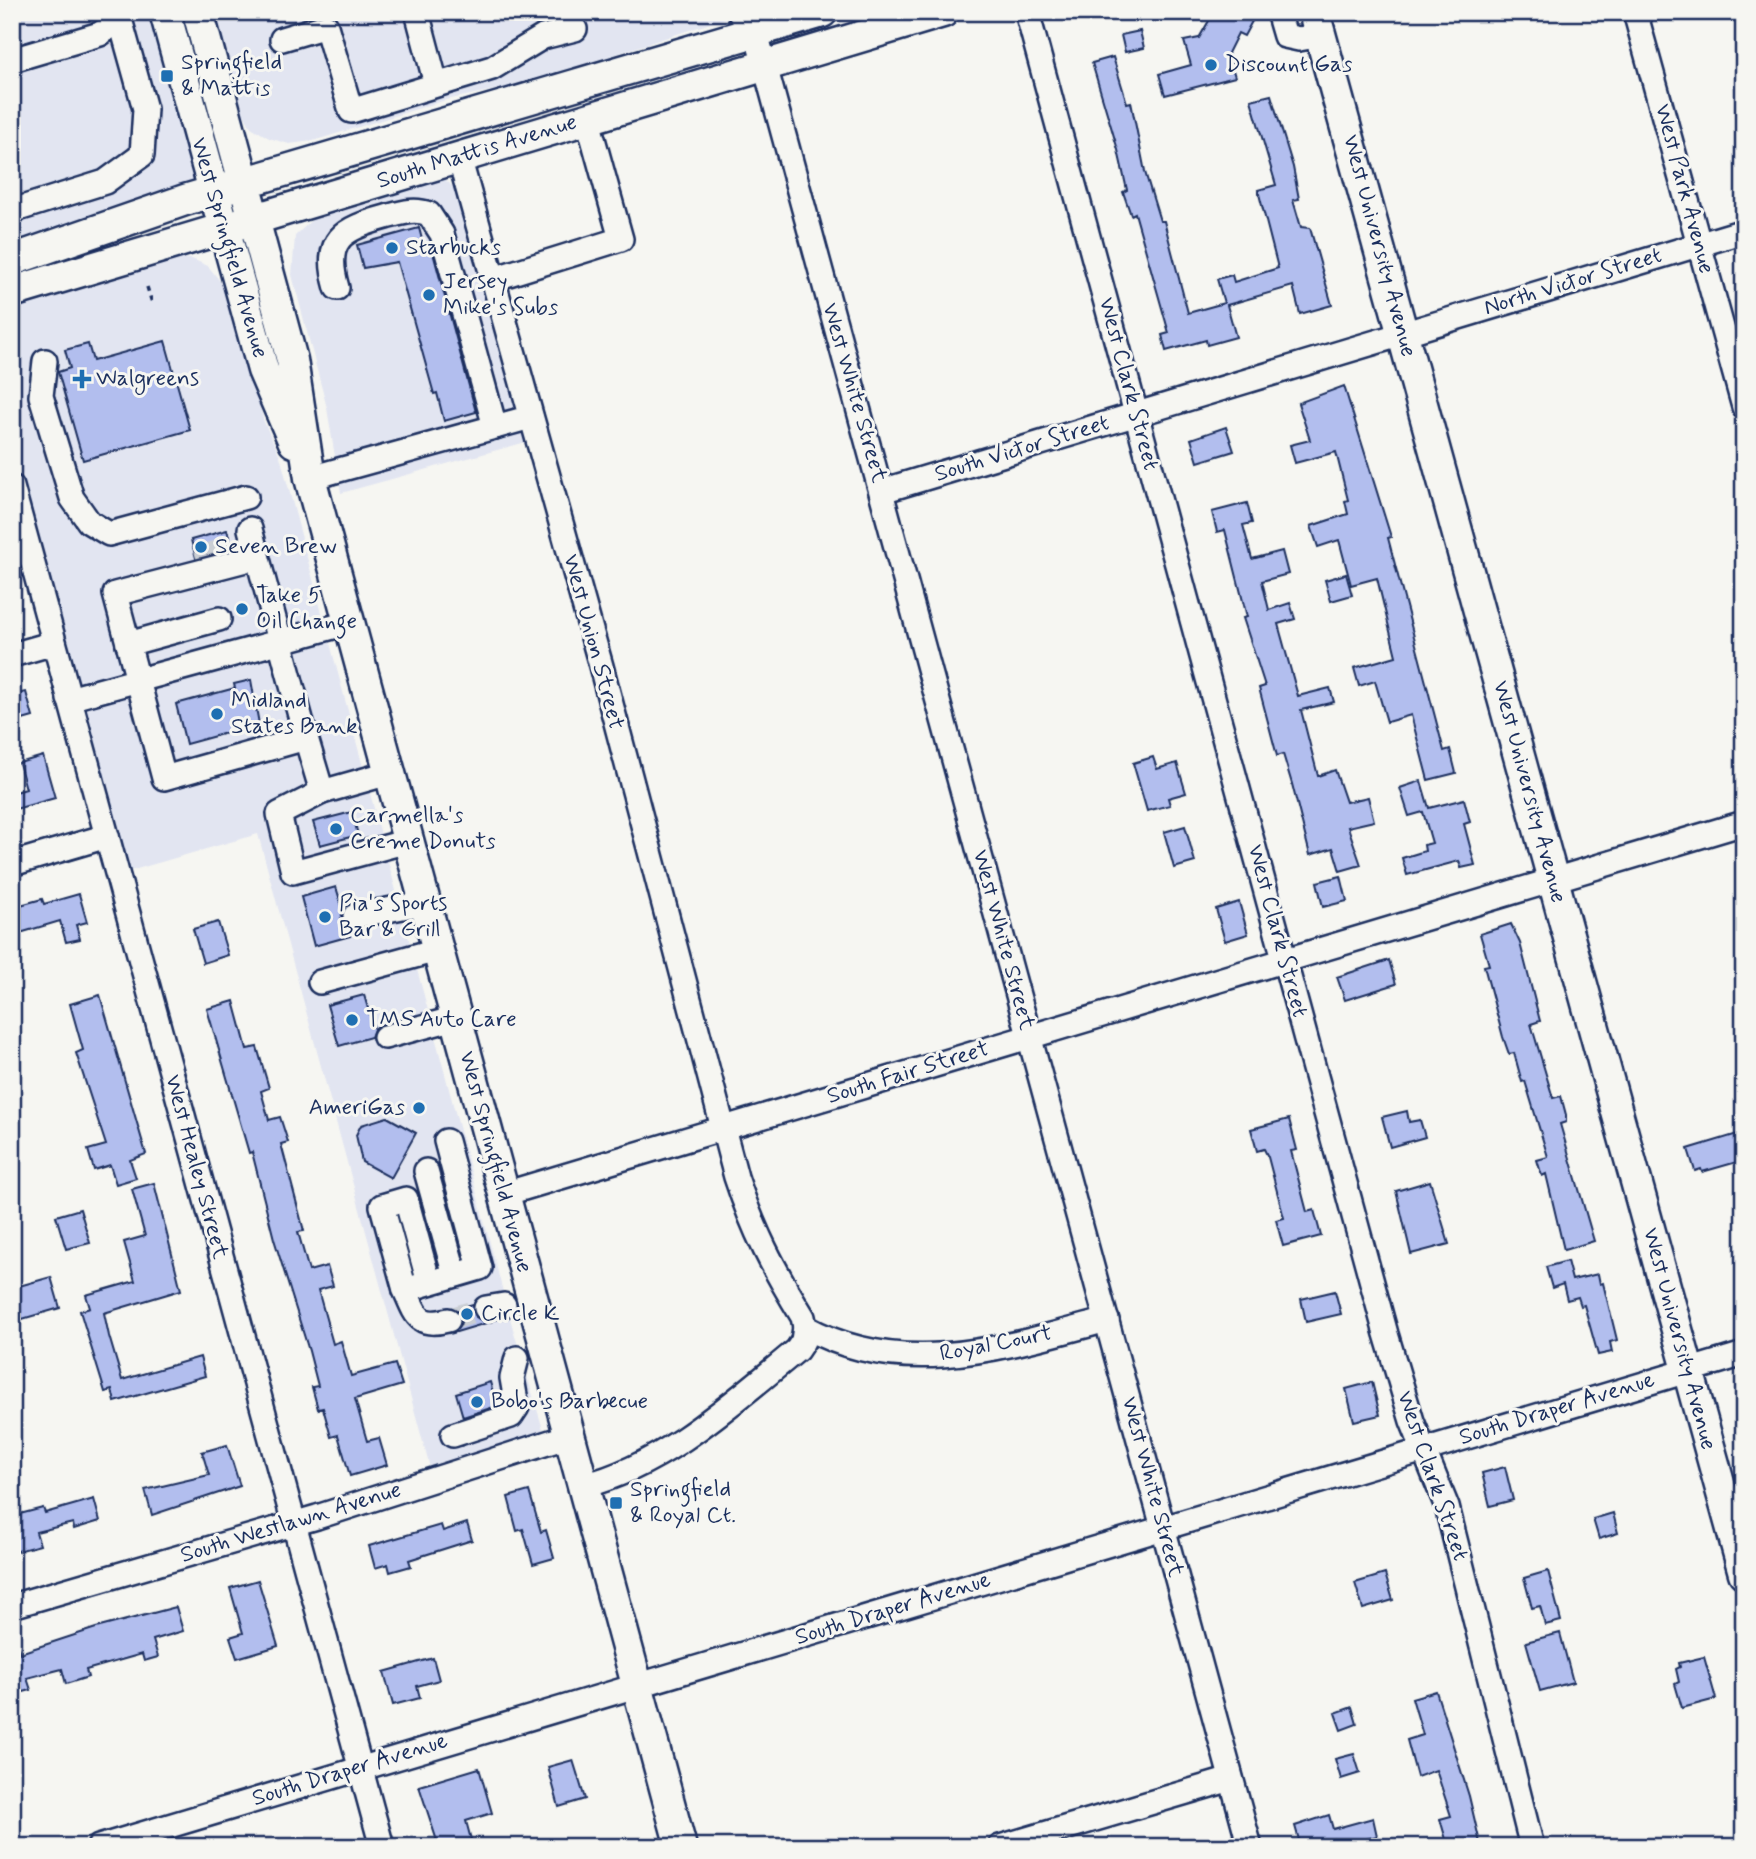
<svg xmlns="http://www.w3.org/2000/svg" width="1756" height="1859" font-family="Mynerve,sans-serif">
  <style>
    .built { fill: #e2e5f1 }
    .building { fill: #b2beee; stroke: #1b2f5e; stroke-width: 2 }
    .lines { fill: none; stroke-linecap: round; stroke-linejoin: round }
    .minor-tunnel { stroke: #caced4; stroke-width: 23; stroke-dasharray: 23 11; stroke-linecap: butt }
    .minor-casing { stroke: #1b2f5e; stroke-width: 28 }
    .major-casing { stroke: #1b2f5e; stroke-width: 35 }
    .path { stroke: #1b2f5e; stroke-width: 3.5; stroke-dasharray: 5 5; stroke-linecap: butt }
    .minor { stroke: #f6f6f2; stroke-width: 23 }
    .major { stroke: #f6f6f2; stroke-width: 30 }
    .poi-dot { fill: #1f6fb2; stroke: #f6f6f2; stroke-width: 2.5 }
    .labels { text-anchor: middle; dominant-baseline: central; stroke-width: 6; stroke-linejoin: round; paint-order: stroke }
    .poi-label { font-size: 23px; fill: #1b2f5e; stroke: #f6f6f2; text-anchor: start }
    .street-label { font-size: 23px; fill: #1b2f5e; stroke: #f6f6f2 }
  </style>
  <rect width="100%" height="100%" fill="#f6f6f2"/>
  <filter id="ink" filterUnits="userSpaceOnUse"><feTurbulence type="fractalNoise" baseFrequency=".0143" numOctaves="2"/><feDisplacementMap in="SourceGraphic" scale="14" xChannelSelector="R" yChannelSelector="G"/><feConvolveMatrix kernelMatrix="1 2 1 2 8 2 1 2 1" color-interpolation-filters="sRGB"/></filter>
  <g filter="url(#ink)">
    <!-- built -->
    <g class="built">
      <polygon points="12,12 151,12 198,190 12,249"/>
      <polygon points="212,12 744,12 528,83 446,100 313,141 289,144 269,138 251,127 237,103"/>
      <polygon points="435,178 445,179 457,191 526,442 341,493 327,408 292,275 295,236 318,214"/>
      <polygon points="175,258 192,259 208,266 220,281 233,308 264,422 280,456 513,1329 551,1456 436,1490 258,834 130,871 12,436 12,302"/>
    </g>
    <!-- building -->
    <g class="building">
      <polygon points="1214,12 1257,12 1244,36 1238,33 1228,53 1235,77 1165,95 1159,74 1191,65 1184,41 1199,38"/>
      <polygon points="1140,31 1144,48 1125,52 1121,35"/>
      <polygon points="1113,57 1127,103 1131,102 1145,172 1160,221 1164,221 1188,313 1224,303 1217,279 1232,275 1234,282 1278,268 1258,190 1276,185 1251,100 1271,95 1293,167 1299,199 1293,200 1301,227 1310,228 1332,305 1300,314 1293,286 1227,305 1236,337 1207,345 1206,340 1166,351 1162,335 1169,333 1135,213 1131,215 1123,192 1127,190 1118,150 1092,63"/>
      <polygon points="419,228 425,251 432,249 476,412 444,421 437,393 434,394 397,262 363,268 357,245"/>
      <polygon points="165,341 190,430 83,460 58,372 70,368 65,350 88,344 93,361"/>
      <polygon points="1344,386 1391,537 1388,538 1444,751 1450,749 1456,773 1428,780 1411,715 1387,722 1375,681 1359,686 1354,668 1396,656 1377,578 1351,585 1339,540 1318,547 1311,526 1348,514 1345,501 1348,500 1336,452 1295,463 1290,445 1310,440 1298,403"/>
      <polygon points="1226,427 1234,451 1198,462 1191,439"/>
      <polygon points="1247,503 1252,523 1243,525 1252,559 1282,551 1288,574 1262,581 1269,610 1290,603 1295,619 1278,624 1298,696 1330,688 1334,702 1301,710 1318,776 1335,770 1346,802 1368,797 1374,821 1348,827 1361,865 1340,871 1333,848 1310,855 1292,784 1283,754 1277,756 1259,688 1265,686 1243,618 1247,617 1225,530 1217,532 1212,512"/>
      <polygon points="227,530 233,549 196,558 191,540"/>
      <polygon points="1346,574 1352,595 1331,601 1325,580"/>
      <polygon points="251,680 259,724 186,744 176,704 235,688 234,684"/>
      <polygon points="26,692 33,717 12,723 12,695"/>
      <polygon points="43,756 55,798 12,810 12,793 26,789 19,763"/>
      <polygon points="1153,757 1157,769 1177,763 1186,793 1168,798 1170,805 1147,811 1133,763"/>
      <polygon points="1421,781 1429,808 1464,799 1470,822 1464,824 1475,865 1461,868 1459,861 1407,875 1402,858 1425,851 1424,845 1432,843 1423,812 1409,816 1400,788"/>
      <polygon points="352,812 358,835 320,845 313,822"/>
      <polygon points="1185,826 1195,862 1174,868 1164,832"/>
      <polygon points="1341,876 1347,901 1323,907 1317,882"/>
      <polygon points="336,887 343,910 341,919 350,936 314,946 301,897"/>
      <polygon points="79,894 87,922 76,925 80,939 66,942 60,921 20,933 13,907 42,899 44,904"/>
      <polygon points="1239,902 1248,934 1225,941 1216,909"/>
      <polygon points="218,922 228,955 203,963 193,929"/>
      <polygon points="1511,924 1520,943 1540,1021 1531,1024 1553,1098 1561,1096 1566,1115 1566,1122 1560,1124 1594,1241 1564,1250 1546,1174 1542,1176 1537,1160 1548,1157 1525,1081 1522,1082 1514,1053 1509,1054 1503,1037 1484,966 1489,965 1480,934"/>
      <polygon points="1389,960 1396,984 1345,1000 1337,977"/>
      <polygon points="100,995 146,1154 130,1160 136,1178 116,1184 110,1165 94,1170 88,1150 106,1145 76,1053 83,1050 70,1004"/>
      <polygon points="364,995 374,1029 371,1037 339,1046 327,1005"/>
      <polygon points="234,1001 247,1049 257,1047 269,1088 261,1091 269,1120 280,1117 288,1142 281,1144 304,1231 298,1232 309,1271 327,1266 333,1286 318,1290 333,1344 341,1341 351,1376 395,1364 402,1385 355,1399 367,1441 379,1438 387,1465 350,1476 338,1435 331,1437 323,1408 318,1409 312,1387 318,1386 309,1351 274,1239 252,1152 249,1153 207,1009"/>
      <polygon points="1407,1111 1409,1122 1420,1120 1425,1137 1390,1147 1382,1117"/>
      <polygon points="387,1117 416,1133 391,1178 362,1162 356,1135 361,1125"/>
      <polygon points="1289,1119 1297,1150 1291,1151 1307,1212 1314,1210 1321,1236 1283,1246 1276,1220 1284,1218 1268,1157 1264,1149 1257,1151 1251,1129"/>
      <polygon points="1744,1132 1744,1160 1702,1172 1701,1169 1695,1171 1688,1149"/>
      <polygon points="1430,1181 1449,1244 1411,1254 1396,1191"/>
      <polygon points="154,1183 181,1290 104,1313 109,1336 122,1380 200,1357 205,1376 115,1402 112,1390 105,1392 80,1311 90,1308 86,1295 135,1281 124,1242 145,1236 132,1189"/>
      <polygon points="80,1209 90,1243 66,1249 56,1216"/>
      <polygon points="1567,1261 1572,1280 1598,1274 1600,1284 1603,1283 1617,1340 1610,1342 1612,1352 1598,1355 1584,1305 1581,1306 1578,1297 1567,1300 1563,1284 1552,1288 1546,1267"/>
      <polygon points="51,1277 60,1308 12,1322 12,1288"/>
      <polygon points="1335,1291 1341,1314 1306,1322 1301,1299"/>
      <polygon points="473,1304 476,1317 490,1322 453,1333 461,1324 461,1317 455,1309"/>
      <polygon points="490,1382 497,1406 463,1417 456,1393"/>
      <polygon points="1372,1382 1380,1415 1354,1421 1346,1389"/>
      <polygon points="227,1445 240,1486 152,1515 145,1490 209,1475 202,1452"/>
      <polygon points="1505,1467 1513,1500 1490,1506 1482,1473"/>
      <polygon points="529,1491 541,1532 546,1530 554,1558 533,1564 523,1529 517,1531 508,1497"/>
      <polygon points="94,1499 100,1521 74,1529 73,1523 36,1532 40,1545 14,1552 12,1516 43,1508 45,1513"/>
      <polygon points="1613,1513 1618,1533 1599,1539 1593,1519"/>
      <polygon points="467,1523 472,1540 409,1560 411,1566 390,1572 388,1564 375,1568 369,1546 441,1525 443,1531"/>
      <polygon points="1548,1571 1561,1621 1545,1625 1540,1606 1532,1608 1524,1578"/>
      <polygon points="1385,1574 1393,1600 1363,1609 1355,1583"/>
      <polygon points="258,1580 278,1646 237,1658 230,1637 243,1633 230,1588"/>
      <polygon points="176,1607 183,1631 153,1640 158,1657 144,1661 142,1654 86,1670 88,1677 66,1684 62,1669 27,1678 31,1690 12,1695 12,1641 16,1640 20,1653 96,1628"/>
      <polygon points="1560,1633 1573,1682 1540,1691 1526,1642"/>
      <polygon points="1704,1657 1716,1699 1682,1708 1675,1684 1679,1682 1676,1669 1680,1667 1679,1663"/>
      <polygon points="433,1658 439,1680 417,1686 420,1698 393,1705 384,1672"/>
      <polygon points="1436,1691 1469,1796 1481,1847 1461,1847 1459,1840 1447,1843 1440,1819 1451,1816 1436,1770 1417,1777 1407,1740 1423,1735 1412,1698"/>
      <polygon points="1352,1707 1357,1724 1341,1730 1335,1713"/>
      <polygon points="1354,1754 1360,1773 1341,1779 1335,1759"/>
      <polygon points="573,1760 585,1799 559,1807 548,1767"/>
      <polygon points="479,1768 492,1813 466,1821 473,1847 439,1847 419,1786"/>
      <polygon points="1329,1815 1333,1829 1373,1818 1377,1836 1338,1847 1335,1847 1333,1839 1301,1847 1295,1826"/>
    </g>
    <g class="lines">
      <!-- minor-tunnel -->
      <g class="minor-tunnel">
        <polyline points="196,558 232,547"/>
        <polyline points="448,1320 486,1308"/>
      </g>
      <!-- minor casing -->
      <g class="minor-casing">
        <g id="minor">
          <polyline points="417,12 436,84"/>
          <polyline points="739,12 756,33 1250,1847"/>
          <polyline points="1027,12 1386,1334 1412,1421 1447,1507 1532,1847"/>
          <polyline points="1278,12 1285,36 1299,39 1321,35"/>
          <polyline points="1635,12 1744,407"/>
          <polyline points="282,39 326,26 351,111 492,68 543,37 575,29"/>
          <polyline points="12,60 100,34 112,25 115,12"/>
          <path d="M459,157L601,666L736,1177C754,1232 773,1268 803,1317L805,1327C903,1381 1006,1347 1107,1320"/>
          <polyline points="12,211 105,182 142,155 145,109 118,12"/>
          <polyline points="493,279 621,239 587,117"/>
          <path d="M337,288C323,239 342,229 386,217C401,213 414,208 429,214L442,234L495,427"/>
          <polyline points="45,361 41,396 72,498 89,522 109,534 246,497"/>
          <polyline points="310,478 531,417"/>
          <polyline points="12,487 382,1847"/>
          <polyline points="882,491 1744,231"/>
          <polyline points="250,529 306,738 164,778 115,594 257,557"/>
          <polyline points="128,644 219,619"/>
          <polyline points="12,655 54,643"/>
          <polyline points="69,699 348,623"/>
          <polyline points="306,738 322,792 389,773"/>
          <polyline points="322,792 279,814 293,872 408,841"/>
          <polyline points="12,864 107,836"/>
          <polyline points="355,916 424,903"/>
          <polyline points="320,982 437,950"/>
          <polyline points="385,1037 456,1018"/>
          <polyline points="426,1171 455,1275"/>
          <polyline points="504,1194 1744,823"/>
          <polyline points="429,1283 406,1199 382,1206 405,1290 480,1268 446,1141"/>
          <path d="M405,1290C416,1315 418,1328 448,1320"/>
          <polyline points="486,1308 504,1305"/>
          <polyline points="453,1435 511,1416 517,1407 512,1378 517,1358"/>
          <path d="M583,1486C666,1465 732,1403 797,1350L803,1341L805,1327"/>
          <polyline points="12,1606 317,1517 569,1436"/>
          <polyline points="99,1847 1744,1354"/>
          <polyline points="1000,1847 1231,1779"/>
        </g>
      </g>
      <!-- major casing -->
      <g class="major-casing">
        <g id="major">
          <polyline points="165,12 263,370 294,442"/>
          <polyline points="198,12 292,360 310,478 681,1847"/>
          <polyline points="1314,12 1744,1573"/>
          <polyline points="12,260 185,200 822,12"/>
          <polyline points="12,292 943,12"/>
        </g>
      </g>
      <!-- path -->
      <polyline class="path" points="147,287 152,303"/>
      <!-- minor -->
      <use href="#minor" class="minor"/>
      <!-- major -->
      <use href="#major" class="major"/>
    </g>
  </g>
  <!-- markers -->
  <g class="poi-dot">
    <circle cx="1211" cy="65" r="7"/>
    <rect x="160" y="69" width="14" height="14" rx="3.5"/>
    <circle cx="392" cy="248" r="7"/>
    <circle cx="429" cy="295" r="7"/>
    <path d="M78.5 368.5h7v7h7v7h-7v7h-7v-7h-7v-7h7z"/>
    <circle cx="201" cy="547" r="7"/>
    <circle cx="242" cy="609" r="7"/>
    <circle cx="217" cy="714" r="7"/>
    <circle cx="336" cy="829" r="7"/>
    <circle cx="325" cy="917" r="7"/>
    <circle cx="352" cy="1020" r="7"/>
    <circle cx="419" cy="1108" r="7"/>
    <circle cx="467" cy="1314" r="7"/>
    <circle cx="477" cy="1402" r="7"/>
    <rect x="609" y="1496" width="14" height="14" rx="3.5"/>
  </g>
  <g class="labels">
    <!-- poi labels -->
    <g class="poi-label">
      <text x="181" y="63">Springfield<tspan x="181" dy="26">&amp; Mattis</tspan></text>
      <text x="1225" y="65">Discount Gas</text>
      <text x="406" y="248">Starbucks</text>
      <text x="443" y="282">Jersey<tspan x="443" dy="26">Mike's Subs</tspan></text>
      <text x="96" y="379">Walgreens</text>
      <text x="215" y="547">Seven Brew</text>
      <text x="256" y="596">Take 5<tspan x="256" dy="26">Oil Change</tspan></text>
      <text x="231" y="701">Midland<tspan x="231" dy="26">States Bank</tspan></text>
      <text x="350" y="816">Carmella's<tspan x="350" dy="26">Creme Donuts</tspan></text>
      <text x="339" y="904">Pia's Sports<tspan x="339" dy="26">Bar &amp; Grill</tspan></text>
      <text x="366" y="1020">TMS Auto Care</text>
      <text x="405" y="1108" text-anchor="end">AmeriGas</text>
      <text x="481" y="1314">Circle K</text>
      <text x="491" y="1402">Bobo's Barbecue</text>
      <text x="630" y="1490">Springfield<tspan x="630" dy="26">&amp; Royal Ct.</tspan></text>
    </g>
    <!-- street labels -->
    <g class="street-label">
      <text transform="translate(477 152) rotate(-17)">South Mattis Avenue</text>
      <text transform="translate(1684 189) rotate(75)">West Park Avenue</text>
      <text transform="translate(1379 246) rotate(75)">West University Avenue</text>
      <text transform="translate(229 248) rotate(74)">West Springfield Avenue</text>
      <text transform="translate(1573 282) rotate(-17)">North Victor Street</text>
      <text transform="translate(1128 384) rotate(75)">West Clark Street</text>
      <text transform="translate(854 393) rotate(74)">West White Street</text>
      <text transform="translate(1022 449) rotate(-17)">South Victor Street</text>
      <text transform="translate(593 642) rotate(75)">West Union Street</text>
      <text transform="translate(1529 792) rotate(75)">West University Avenue</text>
      <text transform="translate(1277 931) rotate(75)">West Clark Street</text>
      <text transform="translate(1003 940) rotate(75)">West White Street</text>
      <text transform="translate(908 1073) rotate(-17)">South Fair Street</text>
      <text transform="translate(495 1162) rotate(75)">West Springfield Avenue</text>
      <text transform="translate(196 1167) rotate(75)">West Healey Street</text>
      <text transform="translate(1679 1339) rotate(75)">West University Avenue</text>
      <text transform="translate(996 1344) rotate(-11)">Royal Court</text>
      <text transform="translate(1557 1409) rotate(-17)">South Draper Avenue</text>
      <text transform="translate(1432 1476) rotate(71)">West Clark Street</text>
      <text transform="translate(1152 1487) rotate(75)">West White Street</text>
      <text transform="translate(291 1523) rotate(-17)">South Westlawn Avenue</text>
      <text transform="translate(893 1609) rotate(-17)">South Draper Avenue</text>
      <text transform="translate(350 1770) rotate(-17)">South Draper Avenue</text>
    </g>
  </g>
  <!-- margin -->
  <rect width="1756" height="1859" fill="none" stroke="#f6f6f2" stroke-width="42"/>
  <rect x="21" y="21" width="1714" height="1817" fill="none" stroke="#1b2f5e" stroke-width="2.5" filter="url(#ink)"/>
</svg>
